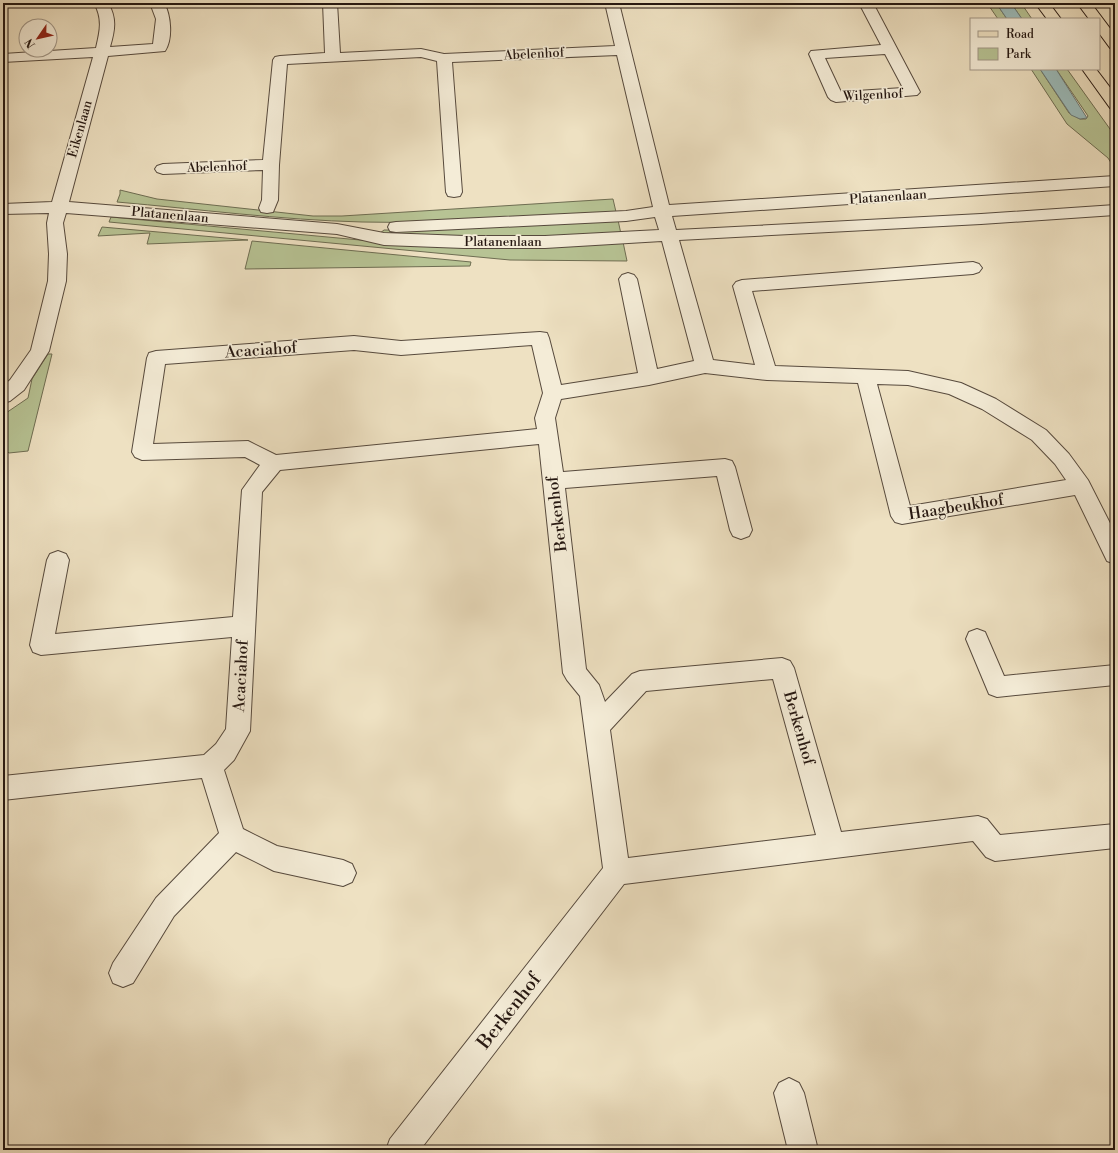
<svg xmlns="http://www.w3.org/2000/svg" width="1118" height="1153" font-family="'Libre Bodoni',serif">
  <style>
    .green { fill: #b7c394; stroke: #6e6d52 }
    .water { fill: #9cbcbb; stroke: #6c7a77 }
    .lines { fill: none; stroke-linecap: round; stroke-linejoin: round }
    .minor-casing { stroke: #574a3d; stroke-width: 2 }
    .major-casing { stroke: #251711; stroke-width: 2 }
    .minor { fill: #f4ecd7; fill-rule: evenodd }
    .major { fill: #eee1c2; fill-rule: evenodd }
    .labels { text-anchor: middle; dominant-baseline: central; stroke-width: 3.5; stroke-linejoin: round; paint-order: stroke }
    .far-street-label { font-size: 13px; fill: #251711; stroke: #f4ecd7 }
    .street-label { font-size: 16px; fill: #251711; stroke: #f4ecd7 }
    .near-street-label { font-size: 19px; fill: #251711; stroke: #f4ecd7 }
  </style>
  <rect width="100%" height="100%" fill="#eee1c2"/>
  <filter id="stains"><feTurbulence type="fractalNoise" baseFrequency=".005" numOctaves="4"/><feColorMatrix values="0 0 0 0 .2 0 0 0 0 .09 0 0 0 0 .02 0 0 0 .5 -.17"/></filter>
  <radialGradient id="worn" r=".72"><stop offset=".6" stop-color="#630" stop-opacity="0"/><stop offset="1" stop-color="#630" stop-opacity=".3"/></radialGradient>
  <!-- green -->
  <g class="green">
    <polygon points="987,3 996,3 1007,19 998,19"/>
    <polygon points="1011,3 1021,3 1032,19 1022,19"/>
    <polygon points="1031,69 1040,69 1069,113 1080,119 1086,119 1088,116 1056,69 1067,69 1115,136 1115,169 1108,158 1067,124"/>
    <path d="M120,190L157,199L313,216H342L613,199L616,212C532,217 447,224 362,222C280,220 198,209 117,202L120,194Z"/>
    <polygon points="111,217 414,245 623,242 627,261 510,260 109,222"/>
    <polygon points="618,220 621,234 548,238 382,235 380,233 384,230 435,230"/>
    <polygon points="102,227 248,240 147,244 150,233 98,236"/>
    <polygon points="252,241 471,262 470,266 245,269"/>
    <polygon points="48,354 52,354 28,451 9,453 3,449 3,415 28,398 32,379"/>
  </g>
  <!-- water -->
  <g class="water">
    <polygon points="996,3 1011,3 1022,19 1007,19"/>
    <polygon points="1040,69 1056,69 1087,118 1080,119 1071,115"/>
  </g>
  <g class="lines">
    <!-- minor casing -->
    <g class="minor-casing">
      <g id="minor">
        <path d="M94,3H108C117,18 115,30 110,47L153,44L156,19L150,3H164C171,15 173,39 165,51L108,56L69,202L337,224L384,233L464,236H545L659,230L655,217L626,221L396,232L390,231L388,227L390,223L396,222L626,211L653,207L617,55L452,62L462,192L460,196L454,197L448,196L446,192L437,61L421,57L287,64L279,165L278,200L273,212L267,213L261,212L259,208L262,200L263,170L163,174L157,172L155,169L157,166L163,164L263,160L273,60L275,57L280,56L325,53L323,3H337L340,53L421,49L444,54L615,46L605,3H619L669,205L1115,176V186L672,216L676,230L981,214L1115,205V215L981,224L679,240L713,360L755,365L733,286L736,282L742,280L973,262L979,264L982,268L979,272L973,274L752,291L775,366L908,371L961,383L996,399L1046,430L1069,454L1088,480L1115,533V564L1107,561L1075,495L902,524L895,522L891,516L858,383L767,380L705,373L649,385L561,399L555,418L563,472L725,459L732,461L735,467L752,530L749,536L741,539L733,536L730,530L717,476L565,488L586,669L599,685L605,702L632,674L640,671L782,658L790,661L794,668L841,832L978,816L987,819L1000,835L1115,824V848L995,861L986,857L973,841L624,884L420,1150H386L390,1139L603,868L580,696L567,680L563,673L539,444L280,470L262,492L250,731L234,760L224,770L243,829L277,846L343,860L352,864L356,873L352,882L343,886L274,871L236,852L174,916L133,983L123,987L113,983L109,973L113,963L156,898L219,833L202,778L3,800V776L204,755L216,744L226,729L232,637L41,655L33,652L30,645L47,560L50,554L58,551L66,554L69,560L55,634L233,617L242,490L260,465L245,457L142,460L135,457L132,452L147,358L149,353L156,351L354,336L401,341L540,332L547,333L549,338L561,385L638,373L619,279L622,275L628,273L634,275L637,279L657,369L694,361L662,241L545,248H464L384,245L337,234L66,213L63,223L67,254L66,281L49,351L24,390L10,401L3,403V386L10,380L31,350L48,281L49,254L47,223L49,213L3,214V204L52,202L93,57L3,62V54L96,48C100,31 103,19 94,3ZM532,345L543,393L535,418L537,429L276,455L248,441L153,444L165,364L354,350L401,355ZM877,384L908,385L949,394L982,409L1032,440L1055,464L1066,480L910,506ZM773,679L816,835L628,858L610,730L646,691Z"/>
        <path d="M859,3H873L920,92L917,95L836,102L831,100L828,97L809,54L811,51L881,45ZM885,54L903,88L841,92L825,58Z"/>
        <polygon points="977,629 985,632 1004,676 1115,665 1115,685 997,697 989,694 966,639 969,632"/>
        <polygon points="789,1078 799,1083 804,1093 818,1150 788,1150 774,1093 779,1083"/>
      </g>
    </g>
    <!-- major casing -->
    <g class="major-casing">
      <g id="major">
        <polygon points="1035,3 1049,3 1061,19 1047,19"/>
        <polygon points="1077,3 1091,3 1115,35 1115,49 1110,48 1099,33 1099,19 1089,19"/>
        <polygon points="1082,69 1096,69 1115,94 1115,110 1110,108"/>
      </g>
    </g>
    <!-- minor -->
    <use href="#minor" class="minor"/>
    <!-- major -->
    <use href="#major" class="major"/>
  </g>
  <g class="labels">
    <!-- far-street labels -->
    <g class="far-street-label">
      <text transform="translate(534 54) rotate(-3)">Abelenhof</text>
      <text transform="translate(873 95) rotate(-3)">Wilgenhof</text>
      <text transform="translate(80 129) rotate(-74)">Eikenlaan</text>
      <text transform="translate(217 167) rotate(-2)">Abelenhof</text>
      <text transform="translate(888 197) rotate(-4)">Platanenlaan</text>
      <text transform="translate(170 215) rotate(5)">Platanenlaan</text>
      <text x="503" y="242">Platanenlaan</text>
    </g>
    <!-- street labels -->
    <g class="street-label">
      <text transform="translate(261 350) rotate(-4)">Acaciahof</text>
      <text transform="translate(956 507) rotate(-9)">Haagbeukhof</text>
      <text transform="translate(557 514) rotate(-97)">Berkenhof</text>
      <text transform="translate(241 676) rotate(-87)">Acaciahof</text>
      <text transform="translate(799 728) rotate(74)">Berkenhof</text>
    </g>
    <!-- near-street labels -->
    <g class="near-street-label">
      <text transform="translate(509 1011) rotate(-52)">Berkenhof</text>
    </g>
  </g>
  <!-- margin -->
  <rect width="1118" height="1153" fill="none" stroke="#eee1c2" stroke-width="16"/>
  <rect x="4" y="4" width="1110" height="1145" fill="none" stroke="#251711" stroke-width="2"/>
  <rect x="8" y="8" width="1102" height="1137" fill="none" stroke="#251711"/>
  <!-- legend -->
  <rect x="970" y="18" width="130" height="52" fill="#f4ecd7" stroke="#a19788"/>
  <rect x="978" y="31" width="20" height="6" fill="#eee1c2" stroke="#a19788"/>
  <text x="1006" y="38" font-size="12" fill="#251711">Road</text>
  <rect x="978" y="48" width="20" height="12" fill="#b7c394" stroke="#a19788"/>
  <text x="1006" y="58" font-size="12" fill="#251711">Park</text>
  <!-- north arrow -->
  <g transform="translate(38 38) rotate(236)"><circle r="19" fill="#f4ecd7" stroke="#a19788"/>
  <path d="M0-3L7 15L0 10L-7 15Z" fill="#8f2418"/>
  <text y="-6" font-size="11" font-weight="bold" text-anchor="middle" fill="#251711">N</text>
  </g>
  <rect width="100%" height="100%" filter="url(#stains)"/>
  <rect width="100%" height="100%" fill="url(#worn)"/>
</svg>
